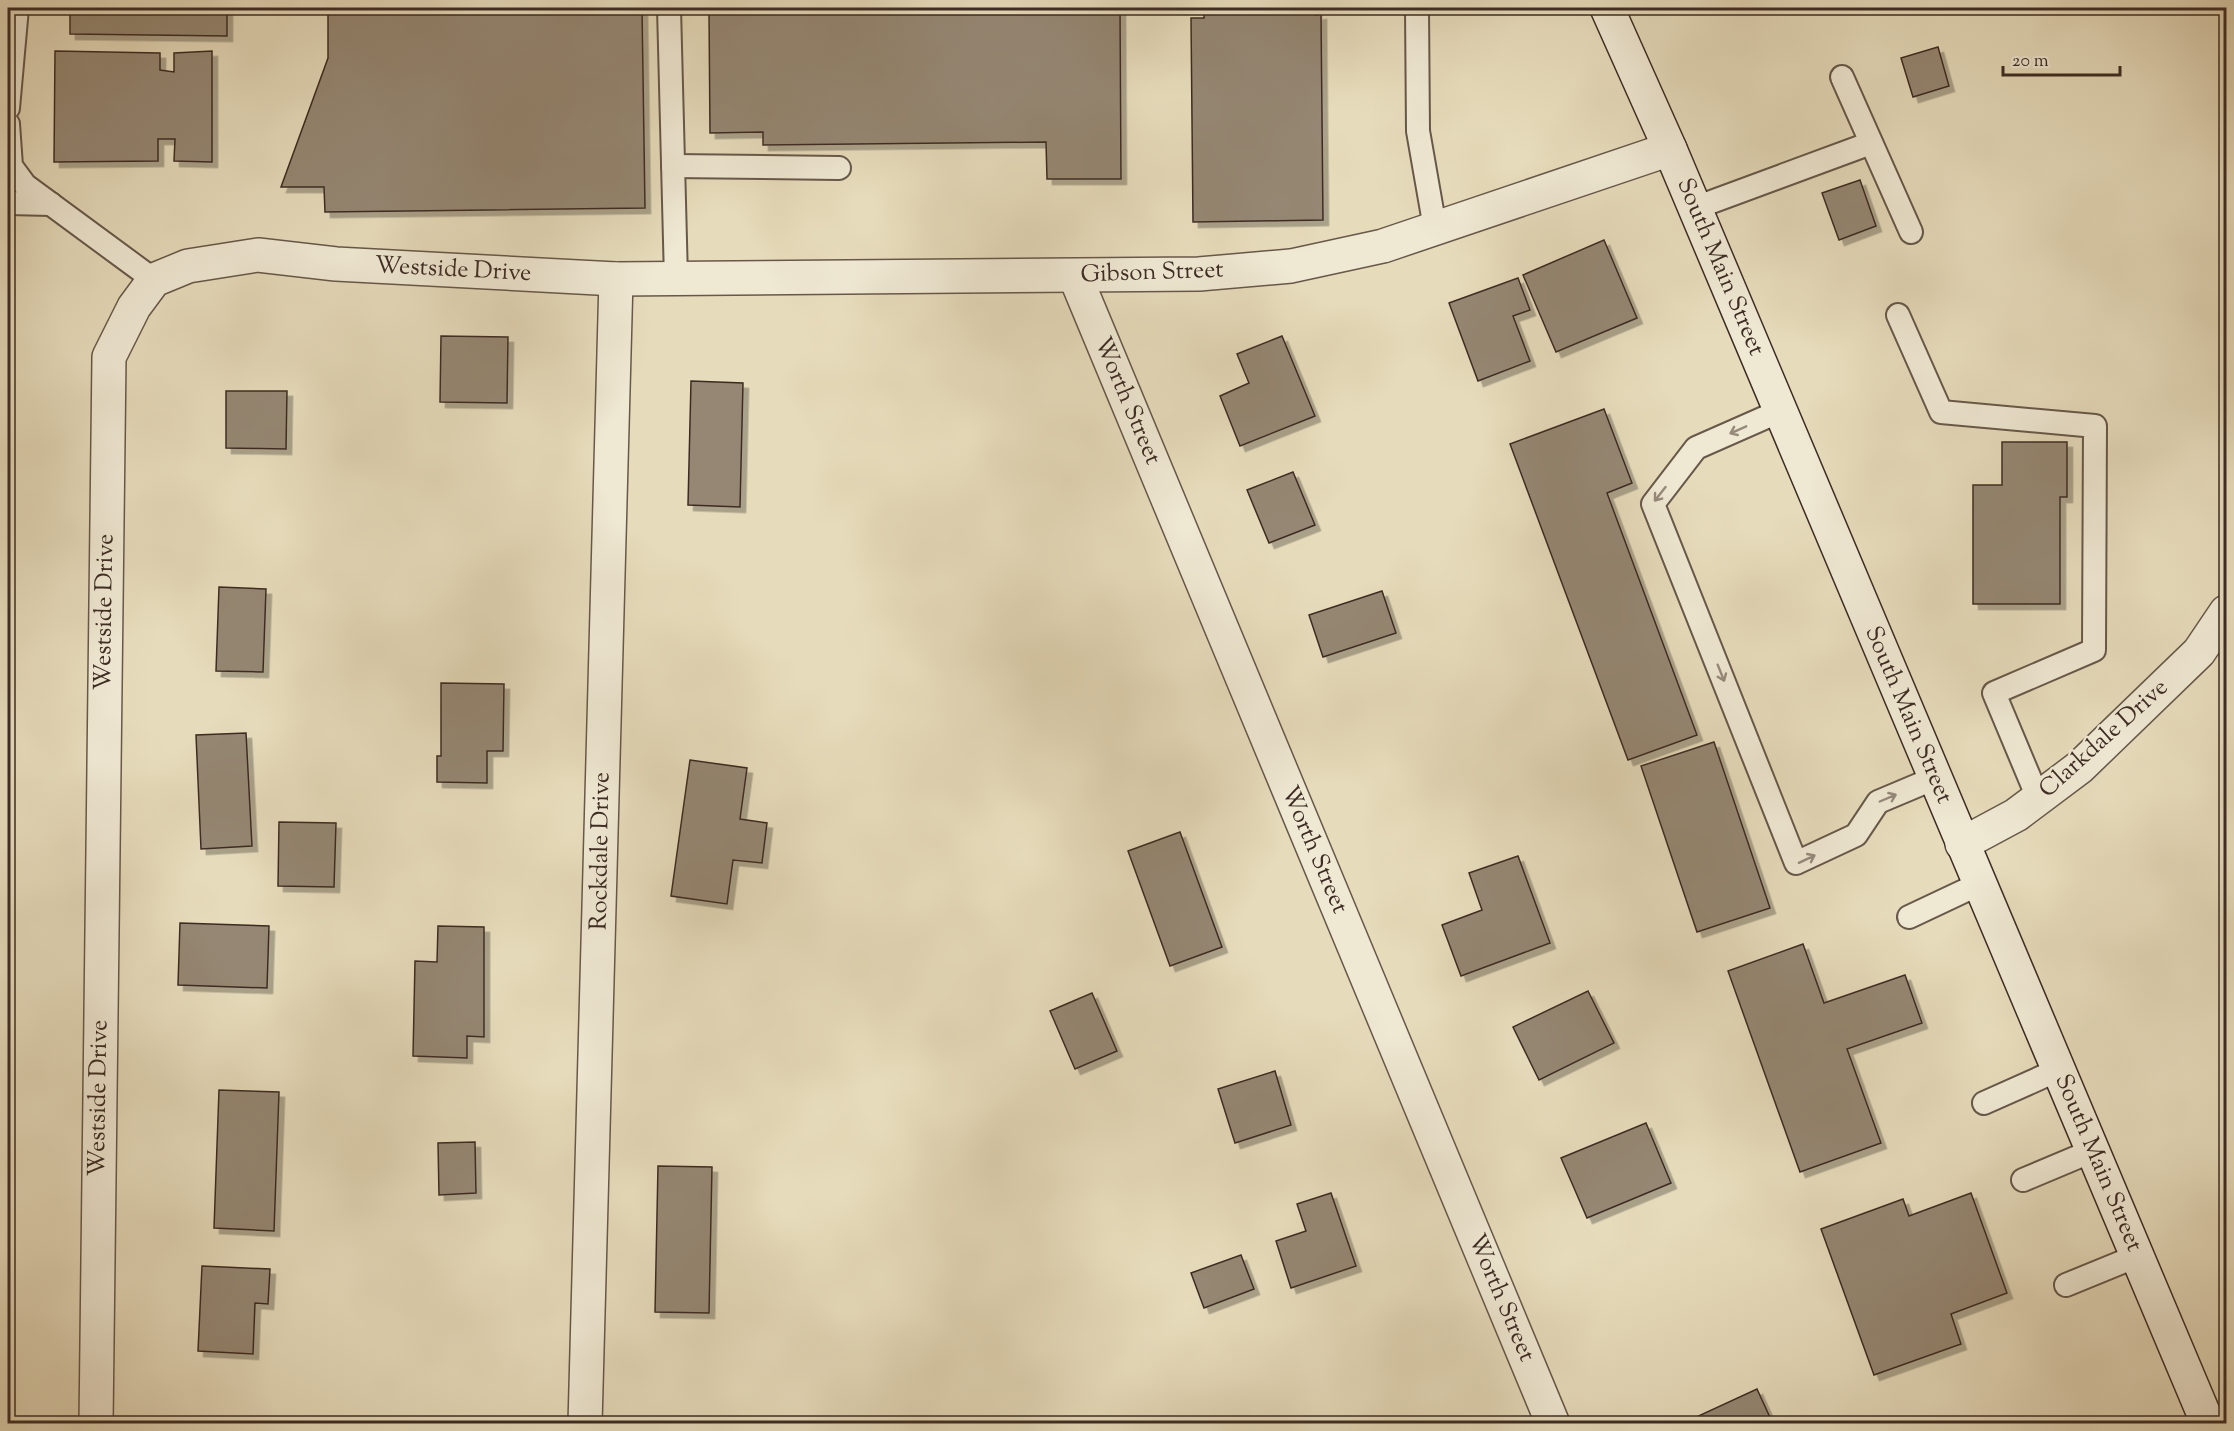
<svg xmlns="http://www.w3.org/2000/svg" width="2234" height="1431" font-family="'Sorts Mill Goudy',serif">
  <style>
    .building { fill: #958773; stroke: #3d2c24; stroke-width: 1.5; filter: url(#shadow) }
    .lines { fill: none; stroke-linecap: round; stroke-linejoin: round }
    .service-casing { stroke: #67584a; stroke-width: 26 }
    .minor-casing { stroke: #67584a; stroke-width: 36 }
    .secondary-casing { stroke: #3d2c24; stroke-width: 36 }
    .service { stroke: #efe8d3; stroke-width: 22 }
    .minor { stroke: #efe8d3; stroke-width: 33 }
    .secondary { stroke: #efe8d3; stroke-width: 33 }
    .oneway { stroke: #968a7c }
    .labels { text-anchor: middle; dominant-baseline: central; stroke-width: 4.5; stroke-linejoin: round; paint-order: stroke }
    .street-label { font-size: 24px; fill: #3d2c24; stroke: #efe8d3 }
  </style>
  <defs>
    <filter id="shadow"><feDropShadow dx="5.5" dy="5.5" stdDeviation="0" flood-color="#0004"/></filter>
  </defs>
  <rect width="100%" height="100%" fill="#e6dbbb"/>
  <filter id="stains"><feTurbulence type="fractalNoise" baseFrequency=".00333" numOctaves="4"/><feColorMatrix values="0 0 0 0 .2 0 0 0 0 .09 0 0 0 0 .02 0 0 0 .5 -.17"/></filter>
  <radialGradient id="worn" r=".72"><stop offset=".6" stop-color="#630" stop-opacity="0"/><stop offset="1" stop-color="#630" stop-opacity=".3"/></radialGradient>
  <!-- building -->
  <g class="building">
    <polygon points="70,8 227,8 227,36 70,34"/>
    <polygon points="328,8 642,8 645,208 325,212 324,187 281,187 328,58"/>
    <polygon points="762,8 1120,8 1121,179 1047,179 1046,142 763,145 763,132 710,133 709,12 762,12"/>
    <polygon points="1204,8 1316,8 1316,15 1321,14 1323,220 1193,222 1191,18 1204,18"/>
    <polygon points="1938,47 1949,86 1913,97 1901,58"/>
    <polygon points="55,51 160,53 160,70 174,72 174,53 212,51 212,162 174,161 175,139 158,139 158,161 54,162"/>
    <polygon points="1860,180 1876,226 1839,240 1822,193"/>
    <polygon points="1604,240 1637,318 1556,352 1523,275"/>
    <polygon points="1518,278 1530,310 1513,316 1530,361 1478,381 1449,303"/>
    <polygon points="441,336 508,337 507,403 440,402"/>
    <polygon points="1282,336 1315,416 1240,446 1220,396 1249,383 1237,354"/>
    <polygon points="691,381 743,383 740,507 688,505"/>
    <polygon points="226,391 287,391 286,449 226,448"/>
    <polygon points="1604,409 1632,483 1607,493 1697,735 1628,760 1510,444"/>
    <polygon points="2002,442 2067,442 2067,497 2060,497 2060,604 1973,604 1973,485 2002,485"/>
    <polygon points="1293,472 1315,525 1269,543 1247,490"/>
    <polygon points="219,587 266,589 263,672 216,671"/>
    <polygon points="1382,591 1396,633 1323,657 1309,615"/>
    <polygon points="441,683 504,684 503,751 487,751 487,783 437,782 437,756 441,756"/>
    <polygon points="246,733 252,846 201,849 196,735"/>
    <polygon points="1714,742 1770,908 1697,932 1641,766"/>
    <polygon points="690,760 747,768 740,819 767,823 762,863 733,860 727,904 671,896"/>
    <polygon points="279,822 336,823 334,887 278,886"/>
    <polygon points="1180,832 1222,947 1170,966 1128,851"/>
    <polygon points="1518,856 1550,943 1461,976 1442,925 1482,910 1469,873"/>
    <polygon points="180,923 269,926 267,988 178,985"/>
    <polygon points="438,926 484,927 484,1037 467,1036 467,1058 413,1056 415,961 437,962"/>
    <polygon points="1803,944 1824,1003 1905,975 1922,1023 1847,1049 1881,1143 1800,1172 1728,971"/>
    <polygon points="1588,991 1614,1043 1539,1080 1513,1027"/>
    <polygon points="1092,993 1117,1051 1075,1069 1050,1011"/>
    <polygon points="1275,1071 1291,1125 1235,1143 1218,1089"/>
    <polygon points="219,1090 279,1092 274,1231 214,1228"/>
    <polygon points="1646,1123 1671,1183 1587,1218 1561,1158"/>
    <polygon points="475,1142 476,1193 439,1195 438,1143"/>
    <polygon points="658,1166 712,1167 709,1313 655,1312"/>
    <polygon points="1331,1193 1356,1266 1291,1288 1276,1241 1306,1231 1297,1204"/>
    <polygon points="1971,1193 2007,1293 1951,1314 1961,1344 1874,1375 1821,1229 1903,1199 1909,1216"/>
    <polygon points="1241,1255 1254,1289 1204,1308 1191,1273"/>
    <polygon points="202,1266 270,1269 268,1304 255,1303 253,1354 198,1351"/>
    <polygon points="1757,1389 1773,1424 1697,1424 1694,1418"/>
  </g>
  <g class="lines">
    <!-- service casing -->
    <g class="service-casing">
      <g id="service">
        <polyline points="669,8 676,279"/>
        <polyline points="1417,8 1418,131 1435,228"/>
        <polyline points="1842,77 1911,232"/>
        <polyline points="8,108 17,8"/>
        <polyline points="8,124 11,166 25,185 154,280"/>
        <polyline points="673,166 839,168"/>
        <polyline points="8,203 51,204"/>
        <polyline points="1695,208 1871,143"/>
        <polyline points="1898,315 1941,412 2095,426 2094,650 1994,693 2038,798"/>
        <polyline points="1780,411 1696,448 1653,504 1796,863 1856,835 1878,802 1935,778"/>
        <polyline points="1909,917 1979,884"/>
        <polyline points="1984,1103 2058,1070"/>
        <polyline points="2023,1180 2092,1151"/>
        <polyline points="2066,1285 2137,1256"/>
      </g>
    </g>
    <!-- minor casing -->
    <g class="minor-casing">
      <g id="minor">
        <polyline points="1075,276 1553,1424"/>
        <polyline points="1962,844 2016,815 2080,767 2199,652 2226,612"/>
        <polyline points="96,1424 109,357 134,307 154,280 188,266 258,255 336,264 616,279 1199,274 1291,266 1383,246 1670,149"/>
        <polyline points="585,1424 616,279"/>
      </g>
    </g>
    <!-- secondary casing -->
    <g class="secondary-casing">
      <polyline id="secondary" points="1607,8 1670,149 2208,1424"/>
    </g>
    <!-- service -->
    <use href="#service" class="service"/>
    <!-- minor -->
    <use href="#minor" class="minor"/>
    <!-- secondary -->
    <use href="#secondary" class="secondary"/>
  </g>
  <!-- one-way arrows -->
  <defs><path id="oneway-shaft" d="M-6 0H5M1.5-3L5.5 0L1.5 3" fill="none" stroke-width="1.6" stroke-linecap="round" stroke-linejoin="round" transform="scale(1.5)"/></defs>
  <g class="oneway">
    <use href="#oneway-shaft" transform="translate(1738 430) rotate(156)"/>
    <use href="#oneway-shaft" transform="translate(1660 494) rotate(128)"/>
    <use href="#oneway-shaft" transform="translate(1721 673) rotate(68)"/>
    <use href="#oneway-shaft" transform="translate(1888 798) rotate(-23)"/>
    <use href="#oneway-shaft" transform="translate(1807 859) rotate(-25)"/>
  </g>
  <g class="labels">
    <!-- street labels -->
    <g class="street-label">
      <text transform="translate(1720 267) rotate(67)">South Main Street</text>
      <text transform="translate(453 270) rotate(3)">Westside Drive</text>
      <text transform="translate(1152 273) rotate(-2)">Gibson Street</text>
      <text transform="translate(1127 401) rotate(67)">Worth Street</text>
      <text transform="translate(105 612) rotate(-89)">Westside Drive</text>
      <text transform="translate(1908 715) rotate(67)">South Main Street</text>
      <text transform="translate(2104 739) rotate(-42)">Clarkdale Drive</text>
      <text transform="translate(1314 850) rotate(67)">Worth Street</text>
      <text transform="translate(601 851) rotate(-89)">Rockdale Drive</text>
      <text transform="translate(99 1098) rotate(-89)">Westside Drive</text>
      <text transform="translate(2098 1163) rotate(67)">South Main Street</text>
      <text transform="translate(1501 1298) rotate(67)">Worth Street</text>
    </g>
  </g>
  <!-- margin -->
  <rect width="2234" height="1431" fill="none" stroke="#e6dbbb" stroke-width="30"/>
  <rect x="9" y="9" width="2216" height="1413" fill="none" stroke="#3d2c24" stroke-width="3"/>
  <rect x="15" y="15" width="2204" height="1401" fill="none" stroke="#3d2c24" stroke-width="1.5"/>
  <!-- scale -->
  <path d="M2003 66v9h117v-9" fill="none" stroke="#3d2c24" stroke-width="3"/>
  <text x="2012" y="66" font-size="18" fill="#3d2c24" stroke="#efe8d3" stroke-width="4.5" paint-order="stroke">20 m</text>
  <rect width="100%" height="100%" filter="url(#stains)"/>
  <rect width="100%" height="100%" fill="url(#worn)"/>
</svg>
